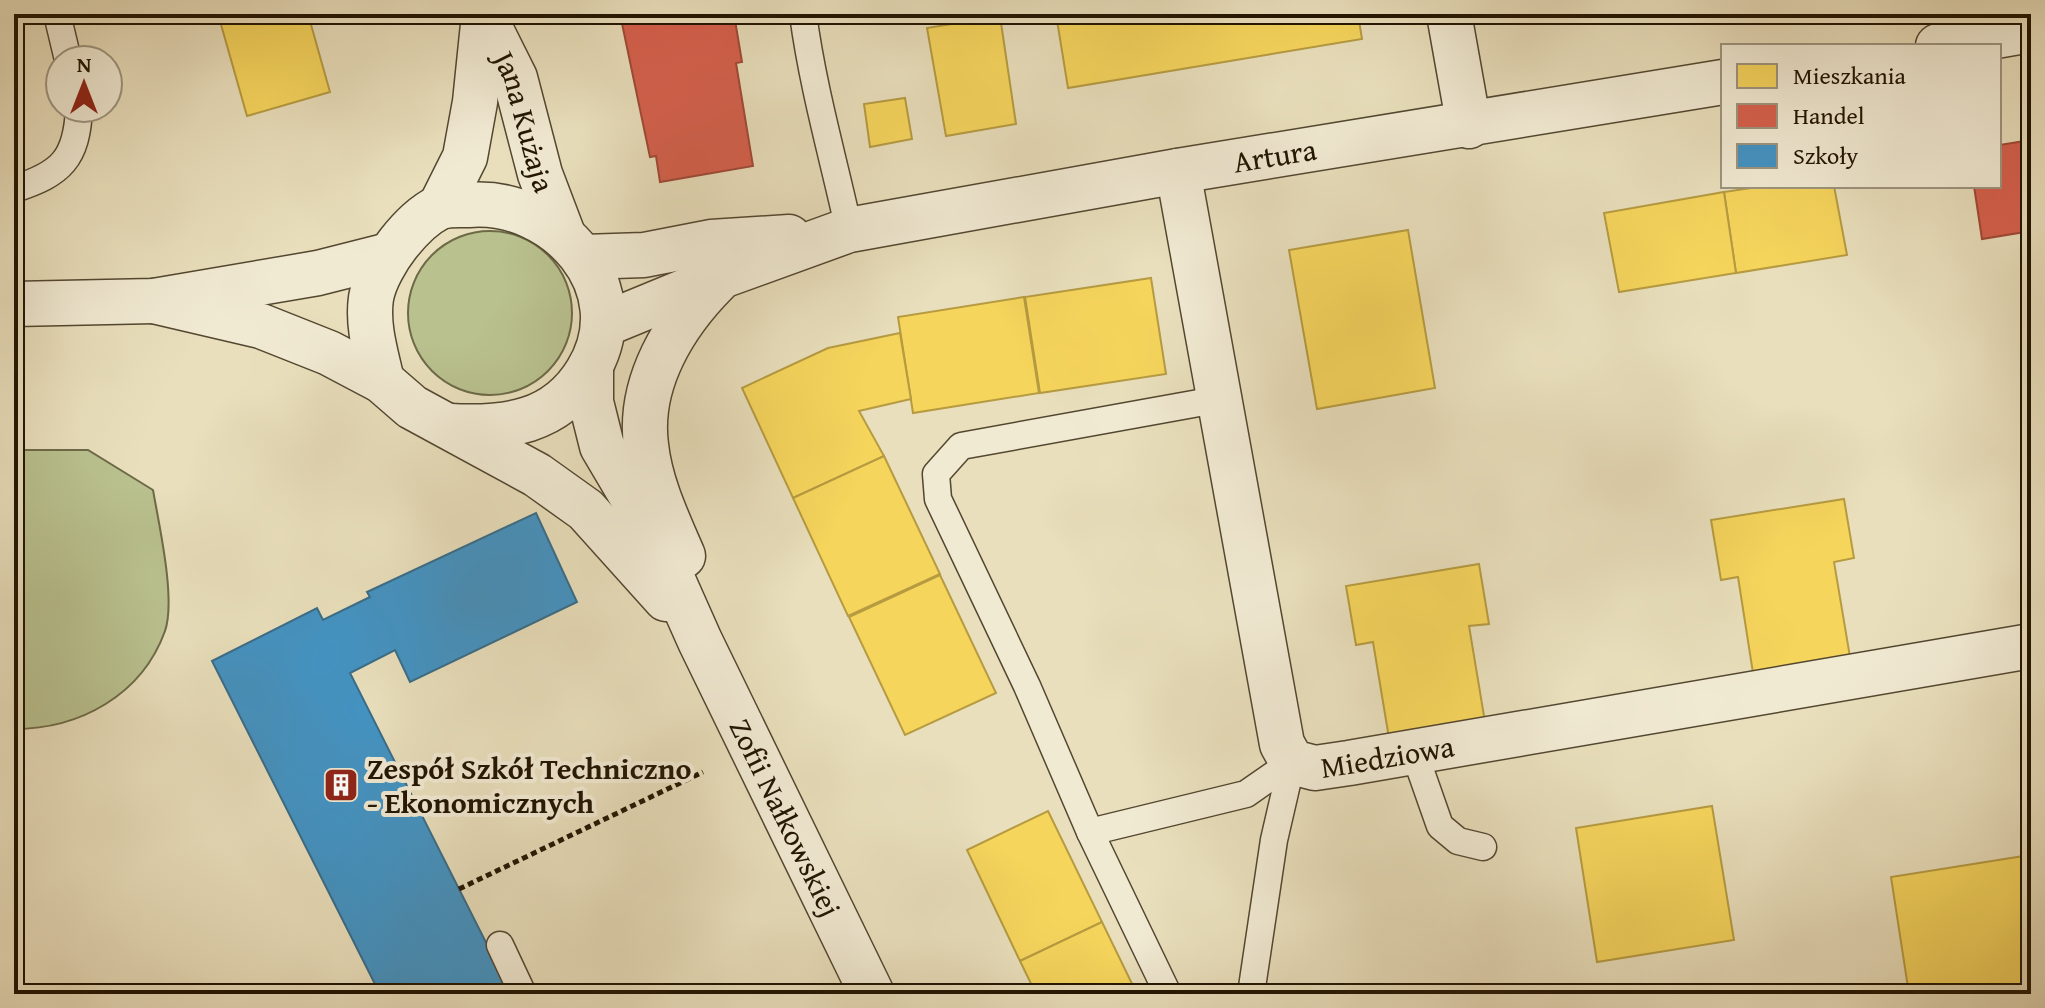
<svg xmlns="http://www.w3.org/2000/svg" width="2045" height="1008" font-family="'Gentium Book Plus',serif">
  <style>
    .green { fill: #b9c18f; stroke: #6d6a48; stroke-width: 2 }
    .homes { fill: #f6d55c; stroke: #b69b41; stroke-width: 2 }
    .shops { fill: #d6604d; stroke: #a04936; stroke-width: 2 }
    .schools { fill: #4393c3; stroke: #396d89; stroke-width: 2 }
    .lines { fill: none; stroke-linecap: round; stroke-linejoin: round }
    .service-casing { stroke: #534730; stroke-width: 29 }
    .minor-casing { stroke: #534730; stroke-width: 47 }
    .tertiary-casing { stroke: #534730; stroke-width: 47 }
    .path { stroke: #211402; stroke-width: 5; stroke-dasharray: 6 4; stroke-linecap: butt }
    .service { stroke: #f1ead3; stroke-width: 26 }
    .minor { stroke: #f1ead3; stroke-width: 44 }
    .tertiary { stroke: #f1ead3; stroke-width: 44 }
    .labels { text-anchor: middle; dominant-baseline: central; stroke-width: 8; stroke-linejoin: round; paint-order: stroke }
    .street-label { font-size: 30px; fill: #211402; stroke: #f1ead3 }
    .poi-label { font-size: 30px; font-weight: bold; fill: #211402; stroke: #f1ead3; text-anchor: start }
  </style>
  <rect width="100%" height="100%" fill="#e9dfbc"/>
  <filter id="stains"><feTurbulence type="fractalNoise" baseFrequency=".0025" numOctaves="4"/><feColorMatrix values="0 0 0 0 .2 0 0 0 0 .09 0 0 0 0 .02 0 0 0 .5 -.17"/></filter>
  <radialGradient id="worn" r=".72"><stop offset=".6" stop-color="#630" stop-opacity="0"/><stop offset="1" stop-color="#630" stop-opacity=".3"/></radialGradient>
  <!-- green -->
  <g class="green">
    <circle cx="490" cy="313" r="82"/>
    <path d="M14,450H88L153,490C159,525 176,599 165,631C142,695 80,729 14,729Z"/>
  </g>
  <!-- homes -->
  <g class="homes">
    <polygon points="218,14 308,14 330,92 247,116"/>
    <polygon points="1056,14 1358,14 1362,39 1068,88"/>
    <polygon points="1000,16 1016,124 946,136 927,28"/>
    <polygon points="905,98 912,139 870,147 864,104"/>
    <polygon points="1764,186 1834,186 1847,255 1736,273 1724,192"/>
    <polygon points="1724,192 1736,273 1619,292 1604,213"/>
    <polygon points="1408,230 1435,388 1317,409 1289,250"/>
    <polygon points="1151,278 1166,374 1040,393 1025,297"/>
    <polygon points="1024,297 1039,393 913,413 898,317"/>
    <polygon points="900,333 911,399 859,411 884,456 793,498 742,388 828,348"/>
    <polygon points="884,456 940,574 848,616 793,498"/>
    <polygon points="1844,499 1854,558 1834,562 1850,657 1753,673 1738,577 1721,580 1711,520"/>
    <polygon points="1479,564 1489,624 1469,626 1485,722 1389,738 1373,642 1356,645 1346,586"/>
    <polygon points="940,575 996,693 905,735 849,617"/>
    <polygon points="1712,806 1734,940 1597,962 1576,828"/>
    <polygon points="1048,811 1102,922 1020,961 967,850"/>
    <polygon points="2030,855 2031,994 1909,994 1891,877"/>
    <polygon points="1102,922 1137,994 1036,994 1020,961"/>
  </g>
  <!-- shops -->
  <g class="shops">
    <polygon points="620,14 734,14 742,62 736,63 753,166 660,182 656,156 650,157"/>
    <polygon points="2031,140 2031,271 2025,232 1982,239 1974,186 1999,186 1999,145"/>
  </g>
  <!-- schools -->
  <polygon class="schools" points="536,513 577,602 410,682 395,650 350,673 512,994 380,994 212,661 317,608 323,620 370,597 367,592"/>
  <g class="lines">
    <!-- service casing -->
    <g class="service-casing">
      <g id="service">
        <polyline points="57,14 68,60"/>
        <path d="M803,14C813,89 833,157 849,230"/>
        <path d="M14,189C61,174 77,159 79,108"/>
        <polyline points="1414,752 1440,826 1458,841 1483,847"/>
        <polyline points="1090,832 1027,686 938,499 936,474 961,446 1221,399"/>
        <polyline points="500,945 523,994"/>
        <polyline points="1168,994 1090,832 1246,794 1292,762"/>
        <polyline points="1251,994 1274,840 1292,762"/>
      </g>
    </g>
    <!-- minor casing -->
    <g class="minor-casing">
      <g id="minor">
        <polyline points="1449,14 1469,126"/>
        <polyline points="1938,46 2031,30"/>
        <path id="s1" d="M1178,171L1282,744L1292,762L1315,768L1349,763L2031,646"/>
        <polyline points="584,257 644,255 711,242 789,237"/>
        <path id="s2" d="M603,325L722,276L849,230L1178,171L1723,82"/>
        <path d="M683,556C668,521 650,484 646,445C638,382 675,323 717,281"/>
      </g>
    </g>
    <!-- tertiary casing -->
    <g class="tertiary-casing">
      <g id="tertiary">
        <path id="s3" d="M483,14L515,78L540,174L562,232"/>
        <polyline points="440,207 465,157 475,102 484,15"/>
        <polyline points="154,301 261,326 329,353 382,381 412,407 537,475 586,510 666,599"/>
        <polyline points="14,304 154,301 318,273 389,255"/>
        <path id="s4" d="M591,366V402L602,446L648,524L700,641L872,994"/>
        <path d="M382,381C376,354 367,326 371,298C374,280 387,258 398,244C409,230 422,216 438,208C447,204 459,205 468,205C555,197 639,288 587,372C556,423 506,429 450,426"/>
      </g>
    </g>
    <!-- path -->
    <polyline class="path" points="459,889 703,772"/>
    <!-- service -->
    <use href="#service" class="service"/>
    <!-- minor -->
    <use href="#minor" class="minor"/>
    <!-- tertiary -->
    <use href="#tertiary" class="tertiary"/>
  </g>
  <!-- icons -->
  <defs>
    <g id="building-square" transform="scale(1.8)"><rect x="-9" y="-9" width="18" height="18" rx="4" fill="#8f2418" stroke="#f1ead3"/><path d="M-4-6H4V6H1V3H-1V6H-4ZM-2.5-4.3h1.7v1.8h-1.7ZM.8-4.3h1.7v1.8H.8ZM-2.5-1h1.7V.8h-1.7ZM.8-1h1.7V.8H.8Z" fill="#fff"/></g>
  </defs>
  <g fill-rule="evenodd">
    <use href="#building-square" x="341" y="785"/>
  </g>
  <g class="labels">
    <!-- street labels -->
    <g class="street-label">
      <text stroke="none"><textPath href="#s3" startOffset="116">Jana Kużaja</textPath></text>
      <text stroke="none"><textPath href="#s2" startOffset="696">Artura</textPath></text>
      <text stroke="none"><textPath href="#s1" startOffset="700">Miedziowa</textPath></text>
      <text stroke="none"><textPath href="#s4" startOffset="496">Zofii Nałkowskiej</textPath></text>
    </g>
    <!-- poi labels -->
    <g class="poi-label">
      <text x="367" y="768">Zespół Szkół Techniczno<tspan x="367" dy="34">- Ekonomicznych</tspan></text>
    </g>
  </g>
  <!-- margin -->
  <rect width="2045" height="1008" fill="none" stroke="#e9dfbc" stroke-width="48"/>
  <rect x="16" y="16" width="2013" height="976" fill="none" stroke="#211402" stroke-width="4"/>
  <rect x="24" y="24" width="1997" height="960" fill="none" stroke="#211402" stroke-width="2"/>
  <!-- legend -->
  <rect x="1721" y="44" width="280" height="144" fill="#f1ead3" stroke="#9e947f" stroke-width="2"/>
  <rect x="1737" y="64" width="40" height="24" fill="#f6d55c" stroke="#9e947f" stroke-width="2"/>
  <text x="1793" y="84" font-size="24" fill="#211402">Mieszkania</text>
  <rect x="1737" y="104" width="40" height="24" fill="#d6604d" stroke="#9e947f" stroke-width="2"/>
  <text x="1793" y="124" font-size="24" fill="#211402">Handel</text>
  <rect x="1737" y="144" width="40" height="24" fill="#4393c3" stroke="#9e947f" stroke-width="2"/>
  <text x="1793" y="164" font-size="24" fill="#211402">Szkoły</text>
  <!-- north arrow -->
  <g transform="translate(84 84)"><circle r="38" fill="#f1ead3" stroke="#9e947f" stroke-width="2"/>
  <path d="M0-6L14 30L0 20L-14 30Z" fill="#8f2418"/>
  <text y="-12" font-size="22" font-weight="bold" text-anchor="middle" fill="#211402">N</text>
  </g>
  <rect width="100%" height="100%" filter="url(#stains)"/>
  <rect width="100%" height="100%" fill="url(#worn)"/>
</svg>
